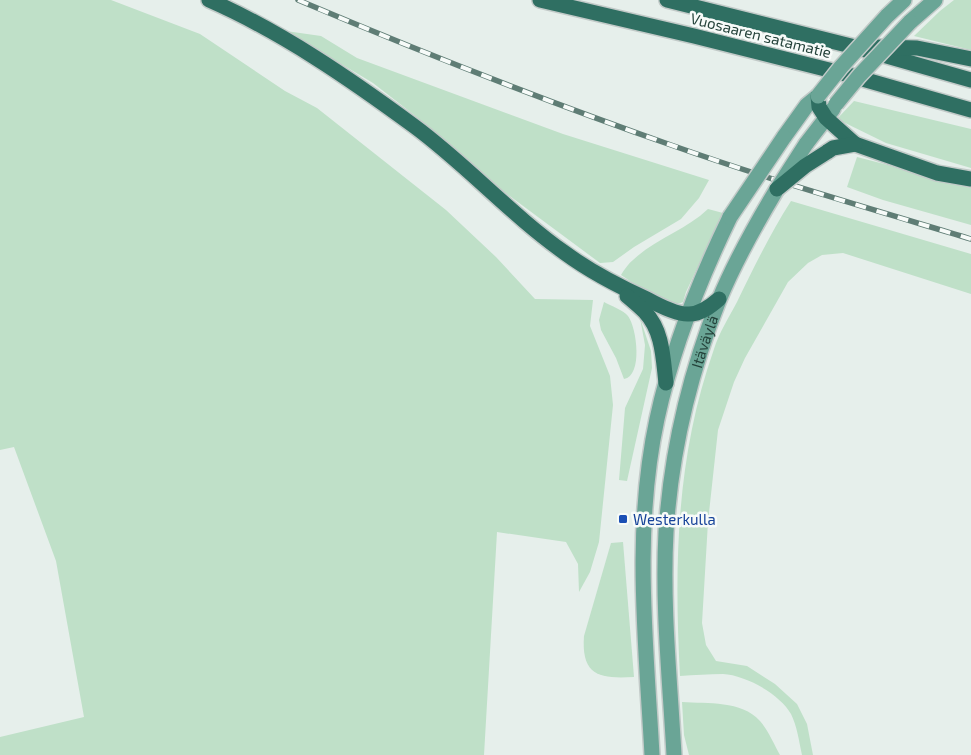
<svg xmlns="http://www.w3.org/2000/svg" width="971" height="755" font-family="'Exo 2',sans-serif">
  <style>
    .green { fill: #bfe0c8 }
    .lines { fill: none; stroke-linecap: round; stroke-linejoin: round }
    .primary-casing { stroke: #c2cac8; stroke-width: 18 }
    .highway-casing { stroke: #c2cac8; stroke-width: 18 }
    .primary { stroke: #6aa596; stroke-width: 15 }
    .highway { stroke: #2f6f62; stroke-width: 15 }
    .rail-casing { stroke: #5f7d75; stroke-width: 5.5 }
    .rail { stroke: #f7fbf9; stroke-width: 4; stroke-dasharray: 11; stroke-linecap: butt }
    .primary-bridge-casing { stroke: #c2cac8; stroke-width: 18; stroke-linecap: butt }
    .highway-bridge-casing { stroke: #c2cac8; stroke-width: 18; stroke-linecap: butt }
    .primary-bridge { stroke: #6aa596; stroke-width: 15 }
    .highway-bridge { stroke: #2f6f62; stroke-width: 15 }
    .transit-dot { fill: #1a4fb4; stroke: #f7fbf9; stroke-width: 2 }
    .labels { text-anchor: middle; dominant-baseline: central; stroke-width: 5; stroke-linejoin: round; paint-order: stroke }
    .street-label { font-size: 15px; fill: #24423a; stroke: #f7fbf9 }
    .transit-label { font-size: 15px; fill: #164399; stroke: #f7fbf9; text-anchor: start }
  </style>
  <rect width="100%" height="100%" fill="#e6efeb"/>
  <!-- green -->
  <g class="green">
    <polygon points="0,0 111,0 200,34 285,91 317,108 446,210 496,257 535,299 593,300 590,326 610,376 613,405 599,542 590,572 579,592 578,564 566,542 497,532 484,755 0,755 0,737 84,717 56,561 14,447 0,450"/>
    <polygon points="954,0 971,0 971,50 914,36 940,11"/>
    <polygon points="286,31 321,36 357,58 563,134 709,180 699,198 681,219 634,247 613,262 600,263 495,185 418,118 373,83"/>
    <polygon points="854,101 971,129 971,168 886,143 837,119"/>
    <polygon points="857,157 888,165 921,176 971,188 971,225 883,200 847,187"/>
    <path d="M791,201L971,254V294L843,253L822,255L808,263L788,282L745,358L734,382L718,430L708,522L702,623L706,645L716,661L747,666L775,684L797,704L807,724L813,755H802C799,741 797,726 791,714C780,694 745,675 723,674C709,674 694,675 680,676C674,563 676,457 714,349C719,333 729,317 737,302C754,267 770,234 791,201Z"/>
    <path d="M708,209L723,213L686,292L683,302C670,309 633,283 621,275C624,270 628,264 633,260C655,239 686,230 708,209Z"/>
    <path d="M604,302C611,306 623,310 628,316C637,328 643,376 624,379L616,358L601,330L599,320Z"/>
    <polygon points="640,318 651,351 652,368 627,481 619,480 625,408 643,369 645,345"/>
    <path d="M623,542L634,677C600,679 581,676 584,636L611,543Z"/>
    <path d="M682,702C708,704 741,700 760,721C768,730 774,744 780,755H689L684,735Z"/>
  </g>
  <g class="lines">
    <!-- primary casing -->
    <g class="primary-casing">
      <g id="primary">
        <polyline points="887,16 904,0"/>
        <polyline points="910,22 935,0"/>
        <polyline points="784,137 807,105 818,96"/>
        <polyline points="806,144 833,109"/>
        <path d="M652,755C646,643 633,530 657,419C672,349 699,281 730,217"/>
        <path id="s1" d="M674,755C670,681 662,606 666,532C671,453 690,373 719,300C735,261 756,224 777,189"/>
      </g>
    </g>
    <!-- highway casing -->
    <g class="highway-casing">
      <g id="highway">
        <path d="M209,0C282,32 350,79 414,126C467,165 511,215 565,253C591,272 618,286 647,299C658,305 677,315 689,314C701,314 711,306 719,299"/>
        <polyline points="540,0 694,36 845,74 971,110"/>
        <polyline points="667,0 855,47 971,80"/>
        <polyline points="876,47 917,48 971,59"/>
        <polyline points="818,96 819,107 826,118 855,144 937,173 971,179"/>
        <polyline points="827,152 833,148 855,144"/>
        <path d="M627,296C633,301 639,306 645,312C663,331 663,359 666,383"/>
      </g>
    </g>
    <!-- primary -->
    <use href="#primary" class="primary"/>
    <!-- highway -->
    <use href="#highway" class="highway"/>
    <!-- rail casing -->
    <g class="rail-casing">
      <path id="rail" d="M298,0C421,52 545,101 671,145C770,180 871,209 971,239"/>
    </g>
    <!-- rail -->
    <use href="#rail" class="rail"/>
    <!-- primary-bridge casing -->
    <g class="primary-bridge-casing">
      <g id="primary-bridge">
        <polyline points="818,96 841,67 887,16"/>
        <polyline points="836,104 859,76 910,22"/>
        <polyline points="779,186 806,144"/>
        <polyline points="730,217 784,137"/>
      </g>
    </g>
    <!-- highway-bridge casing -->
    <g class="highway-bridge-casing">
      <polyline id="highway-bridge" points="777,189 805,166 827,152"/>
    </g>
    <!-- primary-bridge -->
    <use href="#primary-bridge" class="primary-bridge"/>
    <!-- highway-bridge -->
    <use href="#highway-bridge" class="highway-bridge"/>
  </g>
  <!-- markers -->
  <rect class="transit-dot" x="618" y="514" width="10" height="10" rx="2.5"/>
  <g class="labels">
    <!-- street labels -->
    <g class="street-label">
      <text transform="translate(761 35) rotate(14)">Vuosaaren satamatie</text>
      <text stroke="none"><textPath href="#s1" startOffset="418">Itäväylä</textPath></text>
    </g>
    <!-- transit labels -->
    <g class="transit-label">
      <text x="633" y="519">Westerkulla</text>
    </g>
  </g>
</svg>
